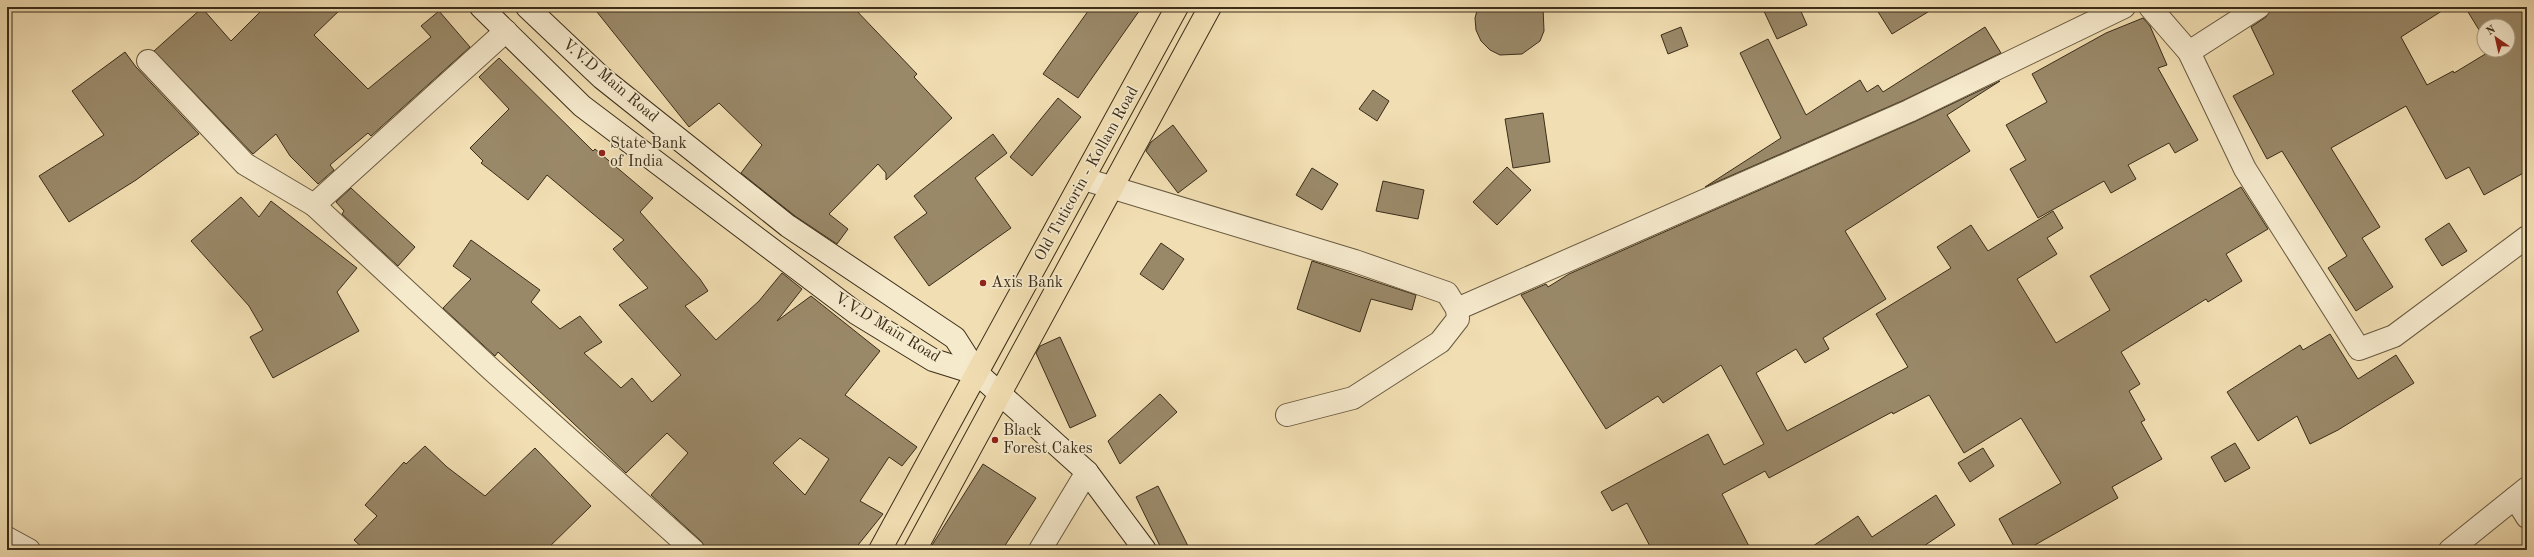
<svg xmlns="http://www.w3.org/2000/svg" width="2534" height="557" font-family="'Old Standard TT',serif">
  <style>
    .building { fill: #9a8969; stroke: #3b2d19; fill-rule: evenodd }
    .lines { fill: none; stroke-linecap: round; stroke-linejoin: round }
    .minor-casing { stroke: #68593f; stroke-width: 24 }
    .secondary-casing { stroke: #3b2d19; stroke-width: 24 }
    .primary-casing { stroke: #3b2d19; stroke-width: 24 }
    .minor { stroke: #f6eacd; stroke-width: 22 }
    .secondary { stroke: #f6eacd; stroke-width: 22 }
    .primary { stroke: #f1deb2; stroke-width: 22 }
    .poi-dot { fill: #8f2418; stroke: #f6eacd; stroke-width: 1.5 }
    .labels { text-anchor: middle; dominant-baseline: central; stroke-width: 3.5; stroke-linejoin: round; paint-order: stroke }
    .street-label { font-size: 16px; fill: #3b2d19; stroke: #f6eacd }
    .poi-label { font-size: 16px; fill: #3b2d19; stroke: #f6eacd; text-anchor: start }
  </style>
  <rect width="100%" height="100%" fill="#f1deb2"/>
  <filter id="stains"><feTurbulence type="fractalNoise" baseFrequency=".005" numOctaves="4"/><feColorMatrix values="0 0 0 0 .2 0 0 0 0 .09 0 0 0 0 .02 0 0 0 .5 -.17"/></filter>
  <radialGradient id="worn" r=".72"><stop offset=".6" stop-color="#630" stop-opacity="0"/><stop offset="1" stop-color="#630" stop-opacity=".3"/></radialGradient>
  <!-- building -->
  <g class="building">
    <polygon points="265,7 343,7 314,35 368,89 431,37 421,26 439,11 470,47 371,136 368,133 330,165 334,170 318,184 290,156 276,134 253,154 154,51 202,8 231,41"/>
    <polygon points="593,7 853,7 917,74 914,77 952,118 886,180 886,173 878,164 829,214 848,229 837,244 795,216 741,173 762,145 719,103 689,127"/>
    <polygon points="1091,7 1142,7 1078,98 1043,74"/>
    <polygon points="1478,7 1543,7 1544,31 1540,41 1522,54 1500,55 1490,50 1481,41 1476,30 1475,18"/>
    <polygon points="1762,7 1799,7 1807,25 1777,39"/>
    <polygon points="1875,7 1936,7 1892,34"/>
    <polygon points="2271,7 2448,7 2401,37 2427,85 2453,71 2454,73 2492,50 2508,50 2508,26 2484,26 2484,38 2465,7 2527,7 2527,171 2484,195 2469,167 2446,179 2406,106 2331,148 2380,227 2362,238 2393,287 2356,311 2328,268 2347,256 2282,151 2267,159 2233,96 2274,74 2251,27 2266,17"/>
    <polygon points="2143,18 2150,26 2167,65 2158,68 2198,140 2175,153 2169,143 2128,165 2136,179 2111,193 2104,181 2038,218 2010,169 2026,160 2006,125 2047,102 2032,74 2106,33"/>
    <polygon points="1681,27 1688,46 1668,54 1661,35"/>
    <polygon points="1985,27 2001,53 1904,100 1705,187 1781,138 1740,53 1768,39 1806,115 1860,80 1867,92 1878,85 1883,92"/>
    <polygon points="125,52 136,67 199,134 136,180 69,222 39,176 104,135 72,91"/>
    <path d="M499,58L593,151L595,149L653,198L640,212L700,279L708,291L685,306L716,340L759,301L782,273L802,289L777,321L811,296L880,351L845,395L917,447L902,466L889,457L860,501L883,514L854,550H707L701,541L651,495L688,453L667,433L626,473L498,352L495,356L443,308L471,279L453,266L471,240L540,290L531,302L560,329L580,316L602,342L584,353L621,388L632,378L652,402L681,375L619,305L648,288L613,249L624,240L547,175L528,200L481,163L483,161L470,148L509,109L479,77ZM800,438L829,459L805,495L773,463Z"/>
    <polygon points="2000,81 1947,115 1970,151 1845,231 1886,299 1823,338 1829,349 1805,363 1796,349 1756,373 1787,431 1908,367 1876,314 1951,268 1937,247 1971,225 1988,251 2053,211 2063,228 2047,238 2057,254 2017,279 2056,343 2110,310 2090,276 2241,187 2268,229 2226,254 2242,281 2208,302 2206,299 2121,352 2140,384 2129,391 2145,420 2141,422 2162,459 2112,487 2118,498 2026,550 2016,550 1999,519 2061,483 2021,418 1964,453 1929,395 1893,414 1892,412 1769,478 1765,471 1722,494 1751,550 1652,550 1627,503 1612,511 1601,492 1708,434 1724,465 1764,444 1721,365 1663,403 1658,396 1606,429 1521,295 1546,284 1548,287 1569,274 1914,122"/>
    <polygon points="1373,90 1389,101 1377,121 1359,109"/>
    <polygon points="1058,98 1081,117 1032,176 1010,157"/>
    <polygon points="1543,113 1550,162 1513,168 1505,119"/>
    <polygon points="1173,125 1207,171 1178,193 1146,151 1151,142"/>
    <polygon points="993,134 1007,153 975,178 1011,228 929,286 894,237 927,213 914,196"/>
    <polygon points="1507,167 1531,190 1497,225 1473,202"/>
    <polygon points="1312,168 1338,184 1322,210 1296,195"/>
    <polygon points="1383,181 1424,190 1418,219 1376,211"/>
    <polygon points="351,188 415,247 398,266 342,214 344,211 336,202"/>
    <polygon points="241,197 259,217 271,201 357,268 337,292 359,331 273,378 250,337 263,330 249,306 191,241"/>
    <polygon points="2449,223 2467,251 2442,266 2425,239"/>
    <polygon points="1161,243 1184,259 1163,290 1140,274"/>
    <polygon points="1312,261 1416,295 1412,310 1371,299 1360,332 1297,309"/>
    <polygon points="2330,334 2358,379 2396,355 2414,383 2338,430 2310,444 2297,416 2258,441 2227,392 2300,345 2303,350"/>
    <polygon points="1060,337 1096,416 1070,428 1036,353 1040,346"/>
    <polygon points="1160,394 1177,412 1120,464 1108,441"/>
    <polygon points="2235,443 2250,468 2225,482 2211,457"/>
    <polygon points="425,446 447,467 485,496 535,448 591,506 546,550 365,550 354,540 377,516 365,505 404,462 406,464"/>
    <polygon points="1983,448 1994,466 1970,482 1958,463"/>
    <polygon points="983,464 1036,498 1002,550 929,550"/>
    <polygon points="1158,486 1190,550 1162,550 1136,497"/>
    <polygon points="1936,495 1955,525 1918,550 1807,550 1858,516 1872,537"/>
  </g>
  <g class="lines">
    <!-- minor casing -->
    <g class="minor-casing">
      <g id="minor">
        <polyline points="2150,7 2189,52 2245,169 2359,349 2394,336 2527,237"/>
        <polyline points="2189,52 2259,7"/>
        <polyline points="148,61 245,164 314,205 506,31"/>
        <polyline points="1084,179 1355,261 1447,293 1457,309 1458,319 1440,342 1353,398 1287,415"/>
        <polyline points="314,205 493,371 693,550"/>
        <polyline points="1457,309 1909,111 2124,7"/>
        <polyline points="2515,498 2527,517"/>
        <polyline points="7,538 29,550"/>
        <polyline points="1040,550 1087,472"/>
        <polyline points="2450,550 2527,488"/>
      </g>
    </g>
    <!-- secondary casing -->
    <g class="secondary-casing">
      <g id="secondary">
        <polyline points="481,7 582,106 856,313 933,360 978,374"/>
        <polyline points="527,7 602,78 788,226 955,338 978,374 1087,472 1145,550"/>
      </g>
    </g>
    <!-- primary casing -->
    <g class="primary-casing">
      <g id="primary">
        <polyline points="880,550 1177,7"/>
        <polyline points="915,550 1210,7"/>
      </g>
    </g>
    <!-- minor -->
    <use href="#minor" class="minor"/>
    <!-- secondary -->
    <use href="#secondary" class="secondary"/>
    <!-- primary -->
    <use href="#primary" class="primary"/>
  </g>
  <!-- markers -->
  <g class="poi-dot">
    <circle cx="602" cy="153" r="4"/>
    <circle cx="983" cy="283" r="4"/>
    <circle cx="995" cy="440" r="4"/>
  </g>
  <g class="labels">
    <!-- street labels -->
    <g class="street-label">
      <text transform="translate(610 81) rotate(40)">V.V.D Main Road</text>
      <text transform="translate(1087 174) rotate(-61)">Old Tuticorin - Kollam Road</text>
      <text transform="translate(887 328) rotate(31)">V.V.D Main Road</text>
    </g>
    <!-- poi labels -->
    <g class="poi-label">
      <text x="610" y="144">State Bank<tspan x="610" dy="18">of India</tspan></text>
      <text x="991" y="283">Axis Bank</text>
      <text x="1003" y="431">Black<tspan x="1003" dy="18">Forest Cakes</tspan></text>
    </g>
  </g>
  <!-- margin -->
  <rect width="2534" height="557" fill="none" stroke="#f1deb2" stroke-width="24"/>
  <rect x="8" y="8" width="2518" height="541" fill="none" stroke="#3b2d19" stroke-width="2"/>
  <rect x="12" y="12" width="2510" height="533" fill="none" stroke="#3b2d19"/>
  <!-- north arrow -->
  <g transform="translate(2496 38) rotate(326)"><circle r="19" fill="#f6eacd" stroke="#ab9e85"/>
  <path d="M0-3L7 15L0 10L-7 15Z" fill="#8f2418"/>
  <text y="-6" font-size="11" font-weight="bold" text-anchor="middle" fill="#3b2d19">N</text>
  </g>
  <rect width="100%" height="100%" filter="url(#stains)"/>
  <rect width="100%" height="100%" fill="url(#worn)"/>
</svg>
